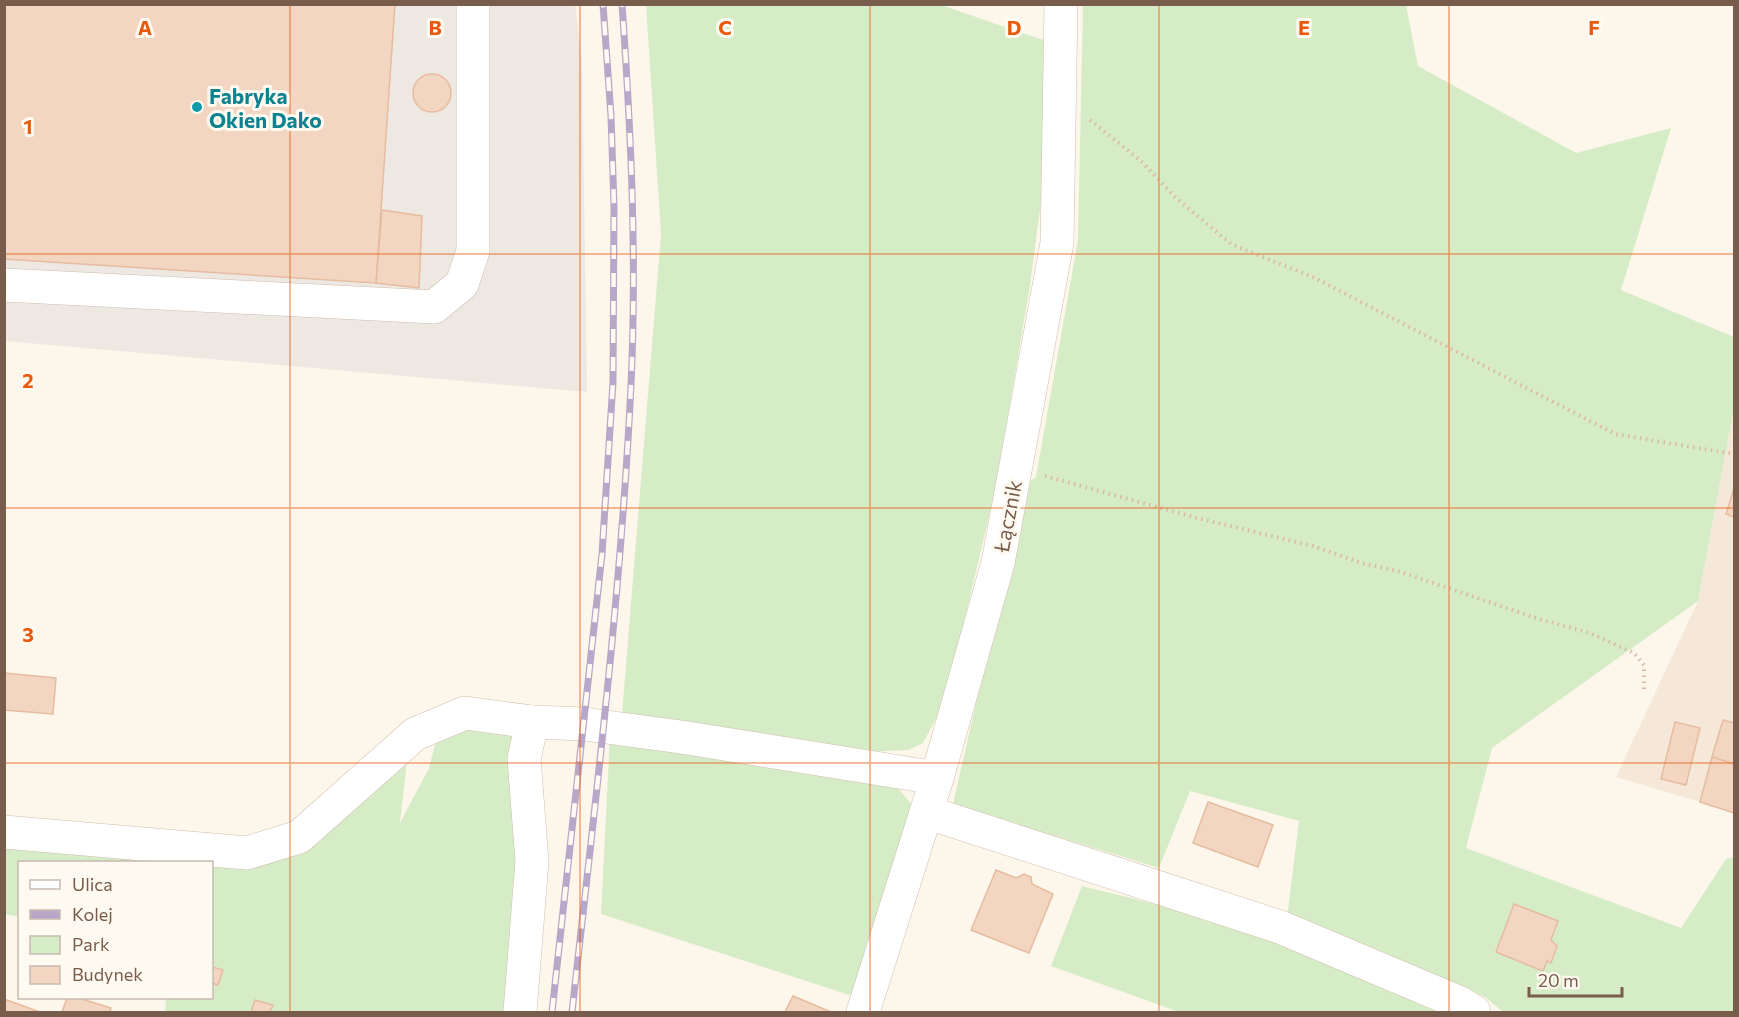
<svg xmlns="http://www.w3.org/2000/svg" width="1739" height="1017" font-family="Commissioner,sans-serif">
  <style>
    .residential { fill: #f5e8d8 }
    .industrial { fill: #eee8e3 }
    .green { fill: #d6ecc7 }
    .building { fill: #f3d6c1; stroke: #e6bca1; stroke-width: 1.5 }
    .lines { fill: none; stroke-linecap: round; stroke-linejoin: round }
    .minor-casing { stroke: #d0beae; stroke-width: 34 }
    .path { stroke: #d9b9a3; stroke-width: 4; stroke-dasharray: 1.5 4.5; stroke-linecap: butt }
    .minor { stroke: #fff; stroke-width: 33 }
    .rail-casing { stroke: #b9a7c9; stroke-width: 7 }
    .rail { stroke: #fffaf1; stroke-width: 4.5; stroke-dasharray: 14; stroke-linecap: butt }
    .grid { fill: none; stroke: #e8590c; stroke-width: 1.5; stroke-opacity: 0.55 }
    .culture-dot { fill: #0f9aa8; stroke: #fffaf1; stroke-width: 2 }
    .labels { text-anchor: middle; dominant-baseline: central; stroke-width: 6; stroke-linejoin: round; paint-order: stroke }
    .culture-label { font-size: 21px; font-weight: bold; fill: #0d838f; stroke: #fffaf1; text-anchor: start }
    .street-label { font-size: 21px; fill: #795d4c; stroke: #fffaf1 }
    .grid-label { font-size: 20px; text-anchor: middle; font-weight: bold; fill: #e8590c; stroke: #fffaf1; stroke-width: 6; stroke-linejoin: round; paint-order: stroke }
  </style>
  <rect width="100%" height="100%" fill="#fdf6ea"/>
  <!-- residential -->
  <polygon class="residential" points="1734,408 1734,812 1616,777 1698,601"/>
  <!-- industrial -->
  <polygon class="industrial" points="4,5 575,5 582,61 587,392 5,341"/>
  <!-- green -->
  <g class="green">
    <polygon points="646,5 941,5 1049,42 1048,148 1030,285 996,487 945,702 923,743 908,750 865,752 622,714 661,234"/>
    <polygon points="1083,5 1406,5 1418,66 1576,153 1671,128 1621,290 1734,337 1734,408 1698,601 1492,748 1466,848 1681,928 1726,859 1734,857 1734,1012 1503,1012 1485,997 1287,918 1299,821 1190,791 1159,868 953,804 1026,484 1036,477 1078,240"/>
    <polygon points="470,727 518,731 518,880 514,1012 165,1012 166,998 212,998 212,862 20,862 19,917 5,914 5,835 222,863 317,844 382,778 407,760 400,823 429,768 438,733"/>
    <polygon points="610,735 899,789 914,808 852,996 601,914"/>
    <polygon points="1082,886 1228,922 1449,1012 1179,1012 1051,966"/>
  </g>
  <!-- building -->
  <g class="building">
    <polygon points="4,4 395,4 376,283 4,259"/>
    <circle cx="432" cy="93" r="19"/>
    <polygon points="382,210 422,216 419,288 376,283"/>
    <polygon points="1734,488 1734,517 1726,514"/>
    <polygon points="4,673 56,678 53,714 4,710"/>
    <polygon points="1723,720 1734,723 1734,764 1712,757"/>
    <polygon points="1675,722 1700,728 1686,785 1661,779"/>
    <polygon points="1712,757 1734,764 1734,813 1700,802"/>
    <polygon points="1208,802 1273,825 1258,867 1193,843"/>
    <polygon points="996,870 1016,878 1024,874 1031,877 1032,884 1053,894 1029,953 971,930"/>
    <polygon points="1514,904 1558,921 1551,940 1557,946 1551,963 1547,961 1543,971 1496,952"/>
    <polygon points="212,967 223,970 218,985 212,983"/>
    <polygon points="793,996 831,1012 785,1012"/>
    <polygon points="67,998 79,998 111,1008 110,1012 62,1012"/>
    <polygon points="4,999 40,1012 4,1012"/>
    <polygon points="255,1000 273,1005 270,1012 251,1012"/>
  </g>
  <g class="lines">
    <!-- minor casing -->
    <g class="minor-casing">
      <g id="minor">
        <polyline points="4,285 434,307 462,284 473,251 473,4"/>
        <polyline points="926,812 1280,927 1460,1003 1474,1012"/>
        <polyline points="4,832 247,853 299,837 415,734 465,713 532,722 584,724 681,737 937,778"/>
        <polyline points="520,1012 532,861 524,759 532,722"/>
        <polyline points="863,1012 937,778 998,563 1057,243 1061,4"/>
      </g>
    </g>
    <!-- path -->
    <g class="path">
      <polyline points="1090,120 1142,162 1176,198 1231,244 1315,278 1615,434 1734,454"/>
      <polyline points="1045,476 1197,518 1313,546 1361,563 1398,571 1539,619 1590,633 1634,653 1644,665 1644,691"/>
    </g>
    <!-- minor -->
    <use href="#minor" class="minor"/>
    <!-- rail casing -->
    <g class="rail-casing">
      <g id="rail">
        <polyline points="552,1012 602,554 613,382 614,206 611,116 603,4"/>
        <path d="M572,1012C595,804 621,595 631,385C637,258 631,131 622,4"/>
      </g>
    </g>
    <!-- rail -->
    <use href="#rail" class="rail"/>
  </g>
  <!-- grid -->
  <path class="grid" d="M290,4V1012M580,4V1012M870,4V1012M1159,4V1012M1449,4V1012M4,254H1734M4,508H1734M4,763H1734"/>
  <!-- markers -->
  <circle class="culture-dot" cx="197" cy="107" r="6"/>
  <g class="labels">
    <!-- culture labels -->
    <g class="culture-label">
      <text x="209" y="95">Fabryka<tspan x="209" dy="24">Okien Dako</tspan></text>
    </g>
    <!-- street labels -->
    <g class="street-label">
      <text transform="translate(1007 516) rotate(-79)">Łącznik</text>
    </g>
  </g>
  <g class="grid-label">
    <text x="145" y="35">A</text>
    <text x="435" y="35">B</text>
    <text x="725" y="35">C</text>
    <text x="1014" y="35">D</text>
    <text x="1304" y="35">E</text>
    <text x="1594" y="35">F</text>
    <text x="28" y="134">1</text>
    <text x="28" y="388">2</text>
    <text x="28" y="642">3</text>
  </g>
  <!-- border -->
  <rect width="1739" height="1017" fill="none" stroke="#795d4c" stroke-width="12"/>
  <!-- legend -->
  <rect x="18" y="861" width="195" height="138" fill="#fffaf1" stroke="#c9bbaf" stroke-width="1.5"/>
  <rect x="30" y="880" width="30" height="9" fill="#ffffff" stroke="#c9bbaf" stroke-width="1.5"/>
  <text x="72" y="891" font-size="18" fill="#795d4c">Ulica</text>
  <rect x="30" y="910" width="30" height="9" fill="#b9a7c9" stroke="#c9bbaf" stroke-width="1.5"/>
  <text x="72" y="921" font-size="18" fill="#795d4c">Kolej</text>
  <rect x="30" y="936" width="30" height="18" fill="#d6ecc7" stroke="#c9bbaf" stroke-width="1.5"/>
  <text x="72" y="951" font-size="18" fill="#795d4c">Park</text>
  <rect x="30" y="966" width="30" height="18" fill="#f3d6c1" stroke="#c9bbaf" stroke-width="1.5"/>
  <text x="72" y="981" font-size="18" fill="#795d4c">Budynek</text>
  <!-- scale -->
  <path d="M1529 987v9h93v-9" fill="none" stroke="#795d4c" stroke-width="3"/>
  <text x="1538" y="987" font-size="18" fill="#795d4c" stroke="#fffaf1" stroke-width="4.5" paint-order="stroke">20 m</text>
</svg>
